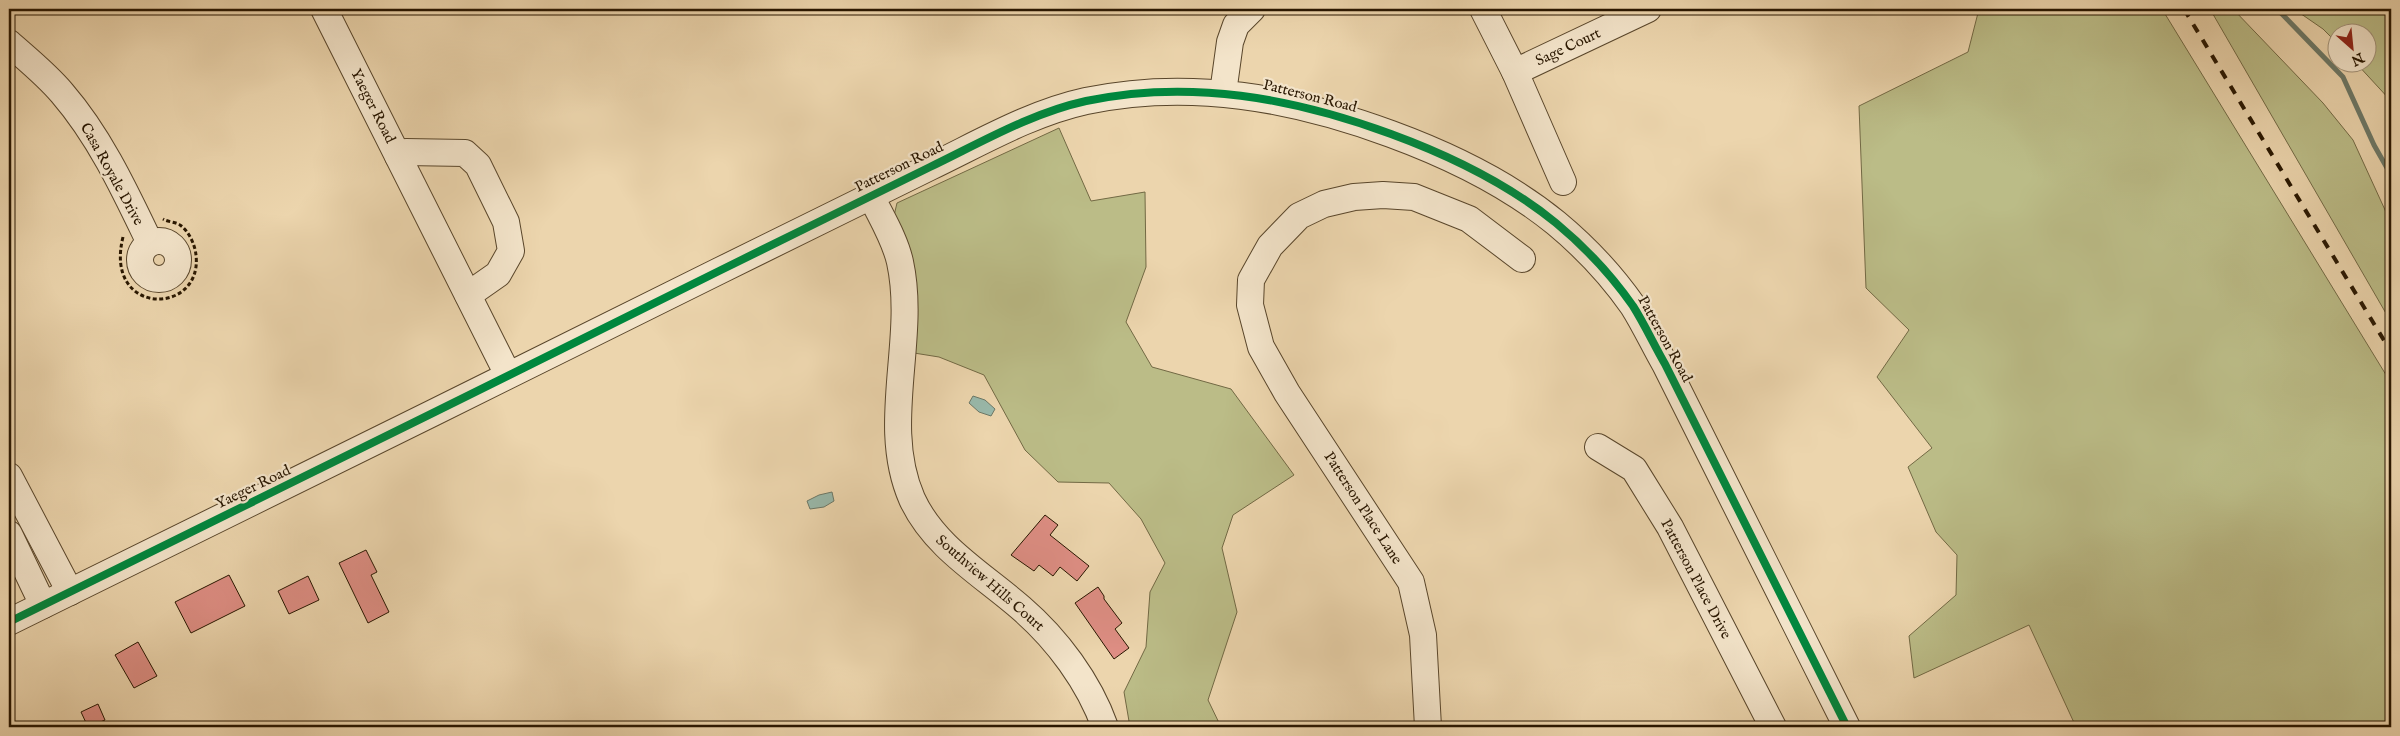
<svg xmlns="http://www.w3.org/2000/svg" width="2400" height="736" font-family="'IM FELL English',serif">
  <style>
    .green { fill: #bbbc87; stroke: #726944 }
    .water { fill: #99b9ab; stroke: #6c7867 }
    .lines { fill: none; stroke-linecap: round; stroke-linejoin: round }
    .stream { stroke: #6c7867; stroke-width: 5 }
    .building { fill: #de8e84; stroke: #281600 }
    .minor-casing { stroke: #59462b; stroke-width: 28 }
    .path { stroke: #281600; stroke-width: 3; stroke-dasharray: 4 2.5; stroke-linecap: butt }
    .minor { stroke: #f3e4ca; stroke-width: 26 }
    .rail { stroke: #281600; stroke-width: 4; stroke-dasharray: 9 9; stroke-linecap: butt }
    .cycleway-casing { stroke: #f3e4ca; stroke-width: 11 }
    .cycleway { stroke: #00873e; stroke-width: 8 }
    .labels { text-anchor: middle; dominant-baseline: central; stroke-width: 4.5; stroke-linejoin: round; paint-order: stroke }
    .street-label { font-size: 15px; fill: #281600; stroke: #f3e4ca }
  </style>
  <rect width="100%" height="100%" fill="#ecd5ad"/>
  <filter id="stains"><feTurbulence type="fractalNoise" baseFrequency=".004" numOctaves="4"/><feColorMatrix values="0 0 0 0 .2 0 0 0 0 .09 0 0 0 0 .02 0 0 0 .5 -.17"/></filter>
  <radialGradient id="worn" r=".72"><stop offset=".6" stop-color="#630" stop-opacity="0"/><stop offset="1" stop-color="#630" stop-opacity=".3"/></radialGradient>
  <!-- green -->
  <g class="green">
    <polygon points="1979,9 2162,9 2391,383 2391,727 2076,727 2029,625 1914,678 1909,636 1956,595 1957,555 1936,532 1908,467 1932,448 1877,377 1909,330 1866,288 1859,106 1968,52"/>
    <polygon points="2210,9 2233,9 2323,103 2353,140 2391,223 2391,322"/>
    <polygon points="2294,9 2391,9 2391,101 2356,63 2368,62 2368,32 2338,32 2337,43 2323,29"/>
    <polygon points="1059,128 1091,201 1145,192 1146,267 1126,322 1152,367 1231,389 1294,475 1233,515 1222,548 1237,612 1208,700 1221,727 1130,727 1124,692 1146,647 1150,592 1165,563 1141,519 1109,483 1058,482 1025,450 984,375 939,357 914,353 893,220 897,203"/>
  </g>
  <!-- water -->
  <g class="water">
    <polygon points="973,396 985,400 995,409 991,416 979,412 969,403"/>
    <polygon points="832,492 834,501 824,507 810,509 807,501 819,495"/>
  </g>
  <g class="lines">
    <!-- stream -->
    <polyline class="stream" points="2274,9 2281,13 2343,77 2374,145 2391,175"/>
  </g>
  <!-- building -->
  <g class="building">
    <polygon points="1045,515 1058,525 1050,535 1089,566 1077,581 1060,567 1053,576 1039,565 1034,571 1011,555"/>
    <polygon points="366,550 377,572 371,575 389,612 368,623 339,563"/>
    <polygon points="229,575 245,606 191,633 175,602"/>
    <polygon points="308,576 319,600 289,614 278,591"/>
    <polygon points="1098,587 1104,596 1104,599 1122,623 1115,629 1129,648 1114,659 1075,603"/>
    <polygon points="138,642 157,676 134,688 115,655"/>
    <polygon points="98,704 105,720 88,727 81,712"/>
  </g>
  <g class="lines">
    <!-- minor casing -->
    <g class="minor-casing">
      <g id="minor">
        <polyline points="324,9 508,375"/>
        <polyline points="1483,9 1515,72 1563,182"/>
        <path d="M9,43C27,59 47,75 62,93C100,137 125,191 150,243"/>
        <polyline points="1515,72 1648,9"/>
        <polyline points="1223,93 1230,42 1236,25 1252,9"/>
        <polyline points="398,156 406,152 465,153 478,165 506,222 511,251 498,274 468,295"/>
        <path d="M871,196C881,217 895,239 900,262C917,340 879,424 912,499C934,547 982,574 1021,608C1057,639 1089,682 1105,727"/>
        <circle cx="159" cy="260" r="19"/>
        <polyline points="1598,447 1634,469 1670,527 1773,727"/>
        <polyline points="9,476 70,592"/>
        <polyline points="9,534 43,605"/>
        <path d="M9,622C245,505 483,389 719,271C789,236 860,202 930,167C980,143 1031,113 1086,101C1190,79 1293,98 1391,134C1451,156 1507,183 1556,223C1585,247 1612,276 1633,306C1645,325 1654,345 1665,364L1847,727"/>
        <polyline points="1428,727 1423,635 1411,582 1287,393 1261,347 1250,305 1251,280 1270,246 1299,216 1324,204 1354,197 1383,195 1414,197 1469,219 1522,259"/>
      </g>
    </g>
    <!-- path -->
    <path class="path" d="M123,237C103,317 203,316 196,255C195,245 189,231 180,225C176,222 168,222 163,219"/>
    <!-- minor -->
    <use href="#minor" class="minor"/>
    <!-- rail -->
    <polyline class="rail" points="2184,9 2391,352"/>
    <!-- cycleway casing -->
    <g class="cycleway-casing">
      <path id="cycleway" d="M9,622C245,505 483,389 719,271C789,236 860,202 930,167C980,143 1031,113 1086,101C1190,79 1293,98 1391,134C1451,156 1507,183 1556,223C1585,247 1612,276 1633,306C1645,325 1654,345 1665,364L1847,727"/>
    </g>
    <!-- cycleway -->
    <use href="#cycleway" class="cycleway"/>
  </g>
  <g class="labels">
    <!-- street labels -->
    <g class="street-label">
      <text transform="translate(1568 47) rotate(-25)">Sage Court</text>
      <text transform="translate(1310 96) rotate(14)">Patterson Road</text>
      <text transform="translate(373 106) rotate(63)">Yaeger Road</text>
      <text transform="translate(899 167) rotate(-26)">Patterson Road</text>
      <text transform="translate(112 174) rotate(61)">Casa Royale Drive</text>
      <text transform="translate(1665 339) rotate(61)">Patterson Road</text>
      <text transform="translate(253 487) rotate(-26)">Yaeger Road</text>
      <text transform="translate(1363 508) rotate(57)">Patterson Place Lane</text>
      <text transform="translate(1696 579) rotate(62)">Patterson Place Drive</text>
      <text transform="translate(990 583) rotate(41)">Southview Hills Court</text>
    </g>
  </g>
  <!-- margin -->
  <rect width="2400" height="736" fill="none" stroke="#ecd5ad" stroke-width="30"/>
  <rect x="10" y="10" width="2380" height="716" fill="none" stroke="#281600" stroke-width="2.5"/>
  <rect x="15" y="15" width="2370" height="706" fill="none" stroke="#281600"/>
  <!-- north arrow -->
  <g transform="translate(2352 48) rotate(153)"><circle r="24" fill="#f3e4ca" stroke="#a29279"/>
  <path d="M0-4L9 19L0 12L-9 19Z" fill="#8f2418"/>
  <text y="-8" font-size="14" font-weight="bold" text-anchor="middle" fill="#281600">N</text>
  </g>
  <rect width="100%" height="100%" filter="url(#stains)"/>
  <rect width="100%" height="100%" fill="url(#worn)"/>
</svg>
